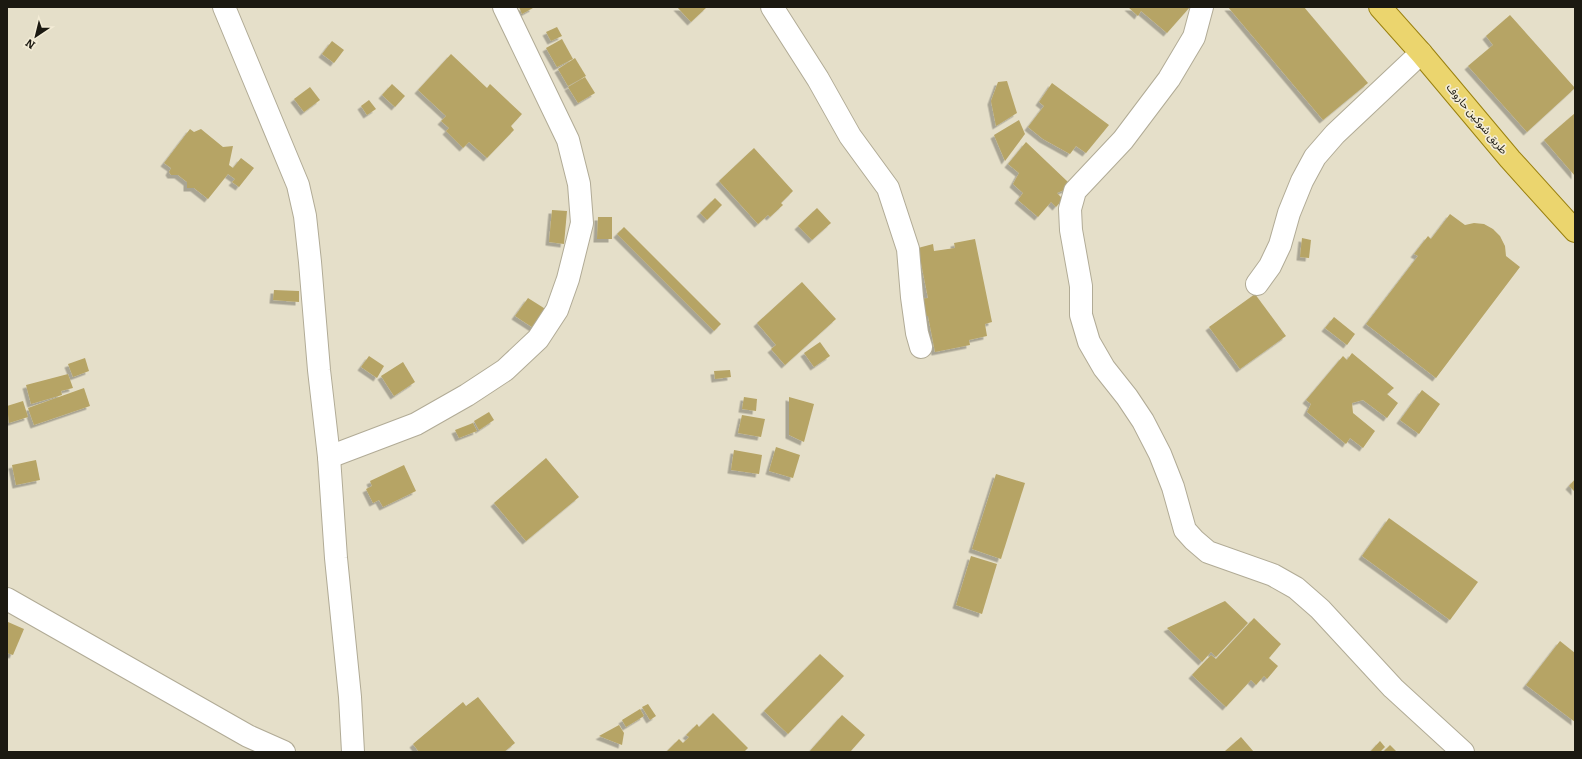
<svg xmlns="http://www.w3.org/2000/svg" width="1582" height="759" font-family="Bitter,'Noto Sans Arabic',serif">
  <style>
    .building { fill: #b6a465; filter: url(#shadow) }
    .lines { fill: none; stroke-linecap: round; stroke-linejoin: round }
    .minor-casing { stroke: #b1ab96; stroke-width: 24 }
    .major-casing { stroke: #9a810f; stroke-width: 24 }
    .minor { stroke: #fff; stroke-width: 22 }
    .major { stroke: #ebd56e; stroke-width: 22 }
    .labels { text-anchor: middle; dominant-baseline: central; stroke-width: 3.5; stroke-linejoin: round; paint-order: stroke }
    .street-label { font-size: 11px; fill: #1b1911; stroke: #f3ecd6 }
  </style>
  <defs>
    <filter id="shadow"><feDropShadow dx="-3.5" dy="3.5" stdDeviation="0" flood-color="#0004"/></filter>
  </defs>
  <rect width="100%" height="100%" fill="#e5dfc9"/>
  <!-- building -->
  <g class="building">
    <polygon points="519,7 533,7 533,8 522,14"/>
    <polygon points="677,7 707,7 691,22"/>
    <polygon points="1128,7 1190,7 1167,33 1141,11 1138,16"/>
    <polygon points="1228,7 1304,7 1368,83 1323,120"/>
    <polygon points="1510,15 1575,88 1527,132 1468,66 1493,45 1486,36"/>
    <polygon points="557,27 562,36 551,41 546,32"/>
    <polygon points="562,39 573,59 557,67 546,48"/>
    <polygon points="332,41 344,50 334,63 322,54"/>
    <polygon points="451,54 487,88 490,84 522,114 511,126 514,130 487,158 469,142 463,148 446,131 449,128 441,121 446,116 418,90"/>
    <polygon points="575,58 586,76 568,86 558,69"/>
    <polygon points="585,77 595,93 578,103 568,87"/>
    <polygon points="1007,81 1017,113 996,126 991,101 998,82"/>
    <polygon points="1052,83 1109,125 1086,153 1076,146 1070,154 1043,139 1028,127 1044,106 1039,102"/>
    <polygon points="392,84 405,96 395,107 382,95"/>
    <polygon points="310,87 320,100 304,112 294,99"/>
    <polygon points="369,100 376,109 367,115 361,106"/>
    <polygon points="1575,113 1575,176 1544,140"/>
    <polygon points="1019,120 1025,134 1005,161 994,135"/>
    <polygon points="190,129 194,132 201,129 223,147 233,146 229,165 233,168 241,158 254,168 239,187 232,182 235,179 228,174 208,199 194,188 187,188 187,182 178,175 171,175 169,172 171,168 164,163"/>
    <polygon points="1026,142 1068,182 1069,188 1057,193 1063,199 1056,207 1051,202 1038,217 1018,200 1023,193 1013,184 1019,173 1008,164"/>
    <polygon points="754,148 793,191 781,203 783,205 770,217 768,215 758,224 719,181"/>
    <polygon points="715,198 722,205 707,220 700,213"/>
    <polygon points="817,208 831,223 812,240 798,226"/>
    <polygon points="552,210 567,211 564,244 549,242"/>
    <polygon points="1450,214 1465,225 1474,223 1484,224 1493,229 1500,236 1505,246 1506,256 1520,267 1436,378 1366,324 1418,256 1414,254 1428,236 1431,239"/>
    <polygon points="598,217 612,217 612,239 597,239"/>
    <polygon points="624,227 721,324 714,331 617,234"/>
    <polygon points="1302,238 1311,240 1309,258 1300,257"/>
    <polygon points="975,239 992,322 985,324 987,336 969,340 970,345 935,352 928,316 923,316 919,299 928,298 918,248 933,244 934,251 955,248 954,243"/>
    <polygon points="802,282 836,319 785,365 771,349 776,345 757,323"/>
    <polygon points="274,290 299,291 299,302 273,300"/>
    <polygon points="1255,294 1286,336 1240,369 1209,327"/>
    <polygon points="528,298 547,310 535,329 515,316"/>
    <polygon points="1334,317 1355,334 1347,345 1325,328"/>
    <polygon points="820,342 830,356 814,367 804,353"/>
    <polygon points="1352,353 1394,388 1387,394 1398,403 1387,418 1363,400 1352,403 1353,413 1375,431 1363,448 1350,438 1346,444 1307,412 1311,404 1306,400 1343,356 1347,360"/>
    <polygon points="369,356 384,366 377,378 361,367"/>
    <polygon points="85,358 89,371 73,377 68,364"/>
    <polygon points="403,362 415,382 394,396 381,376"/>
    <polygon points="730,370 731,377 715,379 714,371"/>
    <polygon points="68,374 73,388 61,391 62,395 31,404 26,385"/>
    <polygon points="84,388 90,406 34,425 28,408"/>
    <polygon points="1422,390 1440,404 1419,434 1400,420"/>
    <polygon points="744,397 757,399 756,411 742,409"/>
    <polygon points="789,397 814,404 804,442 789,435"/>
    <polygon points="23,401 28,417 9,423 7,406"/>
    <polygon points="489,412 494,420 479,430 474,421"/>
    <polygon points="742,415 765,419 761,437 738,433"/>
    <polygon points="473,423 477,431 459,438 455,430"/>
    <polygon points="776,447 800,455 793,478 769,471"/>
    <polygon points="734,450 762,455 759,474 731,470"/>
    <polygon points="546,458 579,497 526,541 494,503"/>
    <polygon points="36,460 40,480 16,485 12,465"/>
    <polygon points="404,465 416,491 383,507 379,500 373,503 366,489 372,486 370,481"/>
    <polygon points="996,474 1025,483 1001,559 972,549"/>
    <polygon points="1575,479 1575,492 1569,486"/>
    <polygon points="1389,518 1478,582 1450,620 1362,556"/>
    <polygon points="971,556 997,564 982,614 956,605"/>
    <polygon points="1225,601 1248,623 1216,657 1211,652 1202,662 1167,628"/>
    <polygon points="1254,618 1281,644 1269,658 1278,666 1267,679 1264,676 1256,685 1251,680 1226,707 1192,675 1211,655 1216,659"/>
    <polygon points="8,622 24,629 13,655 7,653 7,625"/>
    <polygon points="1560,641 1575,653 1575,722 1526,685"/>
    <polygon points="820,654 844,676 788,734 764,711"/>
    <polygon points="478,697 515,743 504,752 419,752 413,744 463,702 466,706"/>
    <polygon points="648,704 656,716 650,720 642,707"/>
    <polygon points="640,709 644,716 626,727 622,720"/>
    <polygon points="713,713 748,748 744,752 666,752 679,739 683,743 689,737 686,735 697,724 699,727"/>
    <polygon points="842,715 865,735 850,752 809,752"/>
    <polygon points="619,725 624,733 622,745 599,736"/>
    <polygon points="1241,737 1254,752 1224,752"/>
    <polygon points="1380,741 1385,747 1380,752 1370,752"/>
    <polygon points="1390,745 1397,752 1383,752"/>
  </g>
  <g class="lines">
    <!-- minor casing -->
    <g class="minor-casing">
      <g id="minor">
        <polyline points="224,7 298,185 305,216 310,262 319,370 329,457 336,558 350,697 353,752"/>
        <polyline points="772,7 818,79 850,136 888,188 908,249 912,297 917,333 921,347"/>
        <polyline points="1202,7 1194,37 1169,79 1123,140 1075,191 1070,209 1071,230 1081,286 1081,315 1089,342 1104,368 1127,397 1143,421 1160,454 1173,487 1185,530 1194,540 1208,552 1273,575 1296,588 1320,609 1393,688 1463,752"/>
        <polyline points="1257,284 1270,266 1280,245 1289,213 1302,181 1315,157 1335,134 1421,53"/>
        <polyline points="329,457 416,424 467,395 505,370 538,339 557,310 568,279 582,223 579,184 568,140 504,7"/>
        <polyline points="7,599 248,736 284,752"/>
      </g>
    </g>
    <!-- major casing -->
    <g class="major-casing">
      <polyline id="major" points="1380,7 1421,53 1510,159 1575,231"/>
    </g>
    <!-- minor -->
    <use href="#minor" class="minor"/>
    <!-- major -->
    <use href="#major" class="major"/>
  </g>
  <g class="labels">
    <!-- street labels -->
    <g class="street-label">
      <text transform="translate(1477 119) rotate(50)">طريق شوكين حاروف</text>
    </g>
  </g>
  <!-- border -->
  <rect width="1582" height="759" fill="none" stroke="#1b1911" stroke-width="16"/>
  <!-- north arrow -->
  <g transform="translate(36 36) rotate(215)" stroke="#f3ecd6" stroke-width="3" paint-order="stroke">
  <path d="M0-3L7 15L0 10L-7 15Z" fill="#1b1911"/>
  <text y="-6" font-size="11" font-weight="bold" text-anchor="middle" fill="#1b1911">N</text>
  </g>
</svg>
